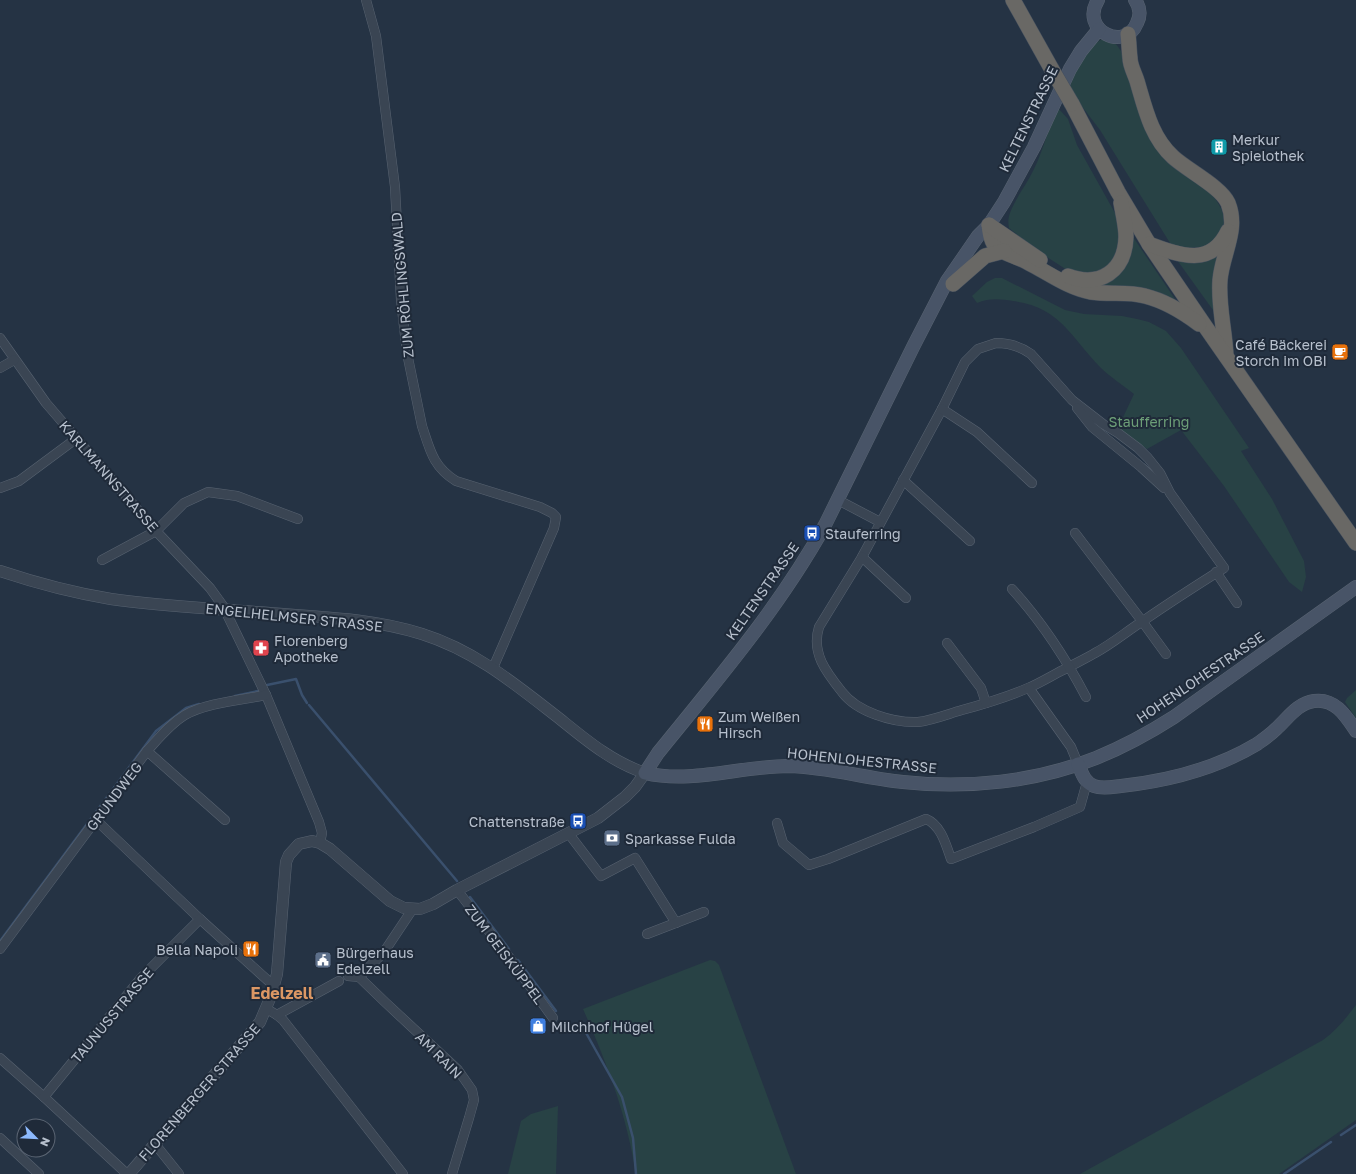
<svg xmlns="http://www.w3.org/2000/svg" width="1356" height="1174" font-family="'Golos Text',sans-serif">
  <style>
    .green { fill: #284245 }
    .lines { fill: none; stroke-linecap: round; stroke-linejoin: round }
    .stream { stroke: #3a506d; stroke-width: 2.5 }
    .minor-casing { stroke: #586371; stroke-width: 10 }
    .tertiary-casing { stroke: #586371; stroke-width: 12 }
    .secondary-casing { stroke: #586371; stroke-width: 14 }
    .trunk-casing { stroke: #45505e; stroke-width: 16 }
    .minor { stroke: #3a4553; stroke-width: 9 }
    .tertiary { stroke: #3a4553; stroke-width: 11 }
    .secondary { stroke: #485467; stroke-width: 13 }
    .trunk { stroke: #696865; stroke-width: 15 }
    .trunk-bridge-casing { stroke: #45505e; stroke-width: 16; stroke-linecap: butt }
    .trunk-bridge { stroke: #696865; stroke-width: 15 }
    .labels { text-anchor: middle; dominant-baseline: central; stroke-width: 4; stroke-linejoin: round; paint-order: stroke }
    .street-label { font-size: 14px; fill: #b7c0cd; stroke: #1f2a39 }
    .poi-label { font-size: 14px; fill: #b7c0cd; stroke: #1f2a39; text-anchor: start }
    .park-label { font-size: 14px; fill: #6d9f78; stroke: #1f2a39 }
    .quarter-label { font-size: 16px; font-weight: bold; fill: #db9764; stroke: #1f2a39 }
  </style>
  <rect width="100%" height="100%" fill="#253344"/>
  <!-- green -->
  <g class="green">
    <path d="M1103,39C1114,41 1115,42 1121,51L1139,108L1216,200C1229,219 1225,228 1213,246L1178,249L1170,243L1100,130L1074,96L1070,87C1074,71 1087,45 1103,39Z"/>
    <path d="M1058,108L1068,119L1077,145L1115,213L1121,232L1113,263L1097,275L1067,270L1036,250L1009,228C1008,223 1008,218 1010,213C1016,197 1027,184 1034,169C1044,149 1048,127 1058,108Z"/>
    <polygon points="1129,231 1181,308 1099,285"/>
    <polygon points="1219,250 1218,317 1177,260"/>
    <path d="M995,278H1002L1065,310L1084,314L1122,316L1137,319L1149,322L1166,331L1181,348L1249,448L1241,451L1272,499L1304,561L1306,577L1302,592L1289,582L1224,486L1181,430L1147,449L1118,428L1134,394C1123,385 1110,377 1100,367C1071,337 1060,307 1013,301C1001,299 989,298 977,303L972,296L987,282Z"/>
    <polygon points="1356,690 1356,718 1345,702 1347,698"/>
    <path d="M710,960L715,961L719,965L796,1174H636C626,1113 608,1066 583,1009Z"/>
    <path d="M1356,1005V1120L1279,1174H1080L1323,1040C1337,1030 1346,1018 1356,1005Z"/>
    <polygon points="558,1106 556,1174 508,1174 521,1121 531,1114"/>
  </g>
  <g class="lines">
    <!-- stream -->
    <g class="stream">
      <polyline points="267,685 296,679 302,695 307,703"/>
      <polyline points="235,696 258,691"/>
      <polyline points="309,705 457,881"/>
      <polyline points="470,897 509,949"/>
      <polyline points="0,941 156,731 186,708 199,704"/>
      <polyline points="518,960 556,1011"/>
      <polyline points="572,1028 578,1028 585,1031 622,1097 633,1138 636,1174"/>
      <polyline points="1341,1135 1356,1125"/>
      <polyline points="1284,1174 1331,1142"/>
    </g>
    <!-- minor casing -->
    <g class="minor-casing">
      <g id="minor">
        <path d="M366,0L376,36L395,187L401,300L407,353L422,426C430,450 433,467 456,481L540,507L552,513L556,517L554,528L493,668"/>
        <polyline points="0,338 46,403 156,531 210,588 223,606 266,695 319,822 322,833 320,843"/>
        <path d="M996,343C1010,343 1020,346 1031,354L1072,400L1103,424L1118,433L1138,448L1148,458L1160,473L1170,493L1224,568C1197,585 1169,603 1143,621C1127,631 1112,644 1095,653C1085,659 1074,664 1063,670C1051,676 1040,683 1028,688C1007,697 984,704 962,710C948,714 933,720 918,722C893,723 857,712 842,692C826,672 811,653 819,627L862,557L942,409L965,362L978,349Z"/>
        <polyline points="0,368 14,360"/>
        <polyline points="1077,408 1092,427 1141,467 1164,488"/>
        <polyline points="942,409 977,432 1032,483"/>
        <polyline points="903,480 970,541"/>
        <polyline points="0,488 19,481 77,438"/>
        <polyline points="838,500 880,522"/>
        <polyline points="1075,533 1142,621 1166,654"/>
        <polyline points="862,557 906,598"/>
        <polyline points="102,560 156,531 184,503 208,492 237,496 298,519"/>
        <polyline points="1216,572 1237,603"/>
        <path d="M1012,589C1042,622 1065,657 1086,697"/>
        <polyline points="947,643 981,688 986,703"/>
        <polyline points="1029,688 1071,747 1078,764"/>
        <polyline points="147,751 225,820"/>
        <polyline points="96,820 200,919 274,986"/>
        <path d="M777,823L783,843L809,865L828,859L926,819C941,825 946,845 951,859L1034,827L1080,807L1087,782"/>
        <polyline points="569,834 601,876 635,858 676,923"/>
        <polyline points="457,890 509,957 553,1018"/>
        <polyline points="412,910 384,952 359,977 386,1003 458,1070 472,1090 474,1100 469,1118 452,1174"/>
        <polyline points="647,934 704,912"/>
        <path d="M0,949L147,751C159,738 170,724 185,715C206,703 241,700 266,695"/>
        <polyline points="348,976 359,977"/>
        <polyline points="267,1009 277,1015 283,1020 403,1174"/>
        <polyline points="277,1015 339,981"/>
        <polyline points="0,1058 44,1097 127,1174"/>
        <polyline points="44,1097 141,978 200,919"/>
        <polyline points="0,1138 39,1174"/>
        <polyline points="155,1144 179,1174"/>
      </g>
    </g>
    <!-- tertiary casing -->
    <g class="tertiary-casing">
      <path id="tertiary" d="M0,571C36,583 74,593 111,599C159,606 208,608 257,612C311,617 369,617 422,634C476,651 516,685 560,719C586,740 612,762 645,773L635,787L625,797L598,818L457,890L433,904L420,909L404,908L390,901L330,849L320,843L312,841L299,844L289,855L286,862L277,974L271,996L260,1022L129,1174"/>
    </g>
    <!-- secondary casing -->
    <g class="secondary-casing">
      <g id="secondary">
        <path d="M1098,0C1079,30 1125,53 1137,23C1141,15 1140,7 1135,0"/>
        <path d="M1099,29L1081,51L1070,69L1034,147L1004,202L989,225L978,236L947,281L914,345L825,525C779,608 717,680 658,753L645,773C692,784 741,766 789,766C828,767 864,778 903,782C967,789 1036,782 1096,758C1123,747 1149,733 1174,717L1356,587"/>
        <path d="M1078,764C1082,773 1084,782 1094,786C1102,789 1112,787 1121,786C1167,781 1217,768 1257,744C1264,739 1270,735 1276,729C1288,718 1298,703 1314,701C1335,698 1346,716 1356,731"/>
      </g>
    </g>
    <!-- trunk casing -->
    <g class="trunk-casing">
      <g id="trunk">
        <polyline points="1013,0 1051,68"/>
        <path d="M1128,34C1129,42 1129,50 1130,58C1130,66 1135,74 1137,81C1145,108 1151,137 1173,157C1187,170 1221,187 1228,203C1239,230 1222,254 1220,280C1218,306 1225,330 1226,356"/>
        <polyline points="1072,104 1118,192 1149,244 1207,329 1356,543"/>
        <path d="M989,225C990,233 991,242 997,248C1005,254 1018,257 1027,262C1047,272 1068,288 1091,292C1109,295 1127,291 1145,296C1165,301 1183,312 1199,324"/>
        <polyline points="989,225 1040,260"/>
        <path d="M1149,244C1179,255 1211,268 1228,231"/>
        <path d="M1068,276C1100,288 1125,271 1126,237C1126,226 1123,214 1121,203"/>
        <polyline points="953,284 985,256 1004,251"/>
      </g>
    </g>
    <!-- minor -->
    <use href="#minor" class="minor"/>
    <!-- tertiary -->
    <use href="#tertiary" class="tertiary"/>
    <!-- secondary -->
    <use href="#secondary" class="secondary"/>
    <!-- trunk -->
    <use href="#trunk" class="trunk"/>
    <!-- trunk-bridge casing -->
    <g class="trunk-bridge-casing">
      <polyline id="trunk-bridge" points="1051,68 1072,104"/>
    </g>
    <!-- trunk-bridge -->
    <use href="#trunk-bridge" class="trunk-bridge"/>
  </g>
  <!-- icons -->
  <defs>
    <g id="building-square" transform="scale(0.9)"><rect x="-9" y="-9" width="18" height="18" rx="4" fill="#0f9aa8" stroke="#1f2a39"/><path d="M-4-6H4V6H1V3H-1V6H-4ZM-2.5-4.3h1.7v1.8h-1.7ZM.8-4.3h1.7v1.8H.8ZM-2.5-1h1.7V.8h-1.7ZM.8-1h1.7V.8H.8Z" fill="#fff"/></g>
    <g id="cafe-square" transform="scale(0.9)"><rect x="-9" y="-9" width="18" height="18" rx="4" fill="#e8710a" stroke="#1f2a39"/><path d="M-5.5-4.5H6V0H3Q3 3.5 0 3.5H-2.5Q-5.5 3.5-5.5 0ZM3-3.2v2h1.7v-2ZM-6 4.5H4V6H-6Z" fill="#fff"/></g>
    <g id="bus-square" transform="scale(0.9)"><rect x="-9" y="-9" width="18" height="18" rx="4" fill="#1a4fb4" stroke="#1f2a39"/><path d="M-5-6H5V4H4V6H2V4H-2V6H-4V4H-5ZM-3.5-4V0h7V-4ZM-3.5 1.2v1.5H-2V1.2ZM2 1.2v1.5H3.5V1.2Z" fill="#fff"/></g>
    <g id="pharmacy-square" transform="scale(0.9)"><rect x="-9" y="-9" width="18" height="18" rx="4" fill="#e0444e" stroke="#1f2a39"/><path d="M-2-6h4v4h4v4h-4v4h-4v-4h-4v-4h4Z" fill="#fff"/></g>
    <g id="restaurant-square" transform="scale(0.9)"><rect x="-9" y="-9" width="18" height="18" rx="4" fill="#e8710a" stroke="#1f2a39"/><path d="M-5-6h1v4h1v-4h1v4h1v-4h1v5L-1.5 .5V6h-2V.5L-5-1ZM5-6V6H3V1.5H1.5Q1.5-4 5-6Z" fill="#fff"/></g>
    <g id="bank-square" transform="scale(0.9)"><rect x="-9" y="-9" width="18" height="18" rx="4" fill="#5c6f8a" stroke="#1f2a39"/><path d="M-6-4H6V4H-6ZM0-2.3a2.3 2.3 0 1 0 0 4.6a2.3 2.3 0 1 0 0-4.6Z" fill="#fff"/></g>
    <g id="civic-square" transform="scale(0.9)"><rect x="-9" y="-9" width="18" height="18" rx="4" fill="#5c6f8a" stroke="#1f2a39"/><path d="M-.6-6.5H3V-4.5H.6V-3L4-1V1h2V6H-6V1h2V-1L-.6-3ZM-1.2 2.5V6h2.4V2.5Z" fill="#fff"/></g>
    <g id="shop-square" transform="scale(0.9)"><rect x="-9" y="-9" width="18" height="18" rx="4" fill="#3f7fe0" stroke="#1f2a39"/><path d="M-5-2.5h2.3a2.7 3.5 0 0 1 5.4 0H5L5.5 6h-11ZM-1.5-2.5h3a1.5 2.3 0 0 0-3 0Z" fill="#fff"/></g>
  </defs>
  <g fill-rule="evenodd">
    <use href="#building-square" x="1219" y="147"/>
    <use href="#cafe-square" x="1340" y="352"/>
    <use href="#bus-square" x="812" y="533"/>
    <use href="#pharmacy-square" x="261" y="648"/>
    <use href="#restaurant-square" x="705" y="724"/>
    <use href="#bus-square" x="578" y="821"/>
    <use href="#bank-square" x="612" y="838"/>
    <use href="#restaurant-square" x="251" y="949"/>
    <use href="#civic-square" x="323" y="960"/>
    <use href="#shop-square" x="538" y="1026"/>
  </g>
  <g class="labels">
    <!-- street labels -->
    <g class="street-label">
      <text transform="translate(1028 119) rotate(-64)">KELTENSTRASSE</text>
      <text transform="translate(402 285) rotate(-95)">ZUM RÖHLINGSWALD</text>
      <text transform="translate(109 476) rotate(49)">KARLMANNSTRASSE</text>
      <text transform="translate(762 591) rotate(-55)">KELTENSTRASSE</text>
      <text transform="translate(294 617) rotate(6)">ENGELHELMSER STRASSE</text>
      <text transform="translate(1200 677) rotate(-34)">HOHENLOHESTRASSE</text>
      <text transform="translate(862 760) rotate(6)">HOHENLOHESTRASSE</text>
      <text transform="translate(114 796) rotate(-53)">GRUNDWEG</text>
      <text transform="translate(505 954) rotate(53)">ZUM GEISKÜPPEL</text>
      <text transform="translate(112 1015) rotate(-50)">TAUNUSSTRASSE</text>
      <text transform="translate(439 1055) rotate(45)">AM RAIN</text>
      <text transform="translate(199 1092) rotate(-49)">FLORENBERGER STRASSE</text>
    </g>
    <!-- poi labels -->
    <g class="poi-label">
      <text x="1232" y="139">Merkur<tspan x="1232" dy="16">Spielothek</tspan></text>
      <text x="1327" y="344" text-anchor="end">Café Bäckerei<tspan x="1327" dy="16">Storch im OBI</tspan></text>
      <text x="825" y="533">Stauferring</text>
      <text x="274" y="640">Florenberg<tspan x="274" dy="16">Apotheke</tspan></text>
      <text x="718" y="716">Zum Weißen<tspan x="718" dy="16">Hirsch</tspan></text>
      <text x="565" y="821" text-anchor="end">Chattenstraße</text>
      <text x="625" y="838">Sparkasse Fulda</text>
      <text x="238" y="949" text-anchor="end">Bella Napoli</text>
      <text x="336" y="952">Bürgerhaus<tspan x="336" dy="16">Edelzell</tspan></text>
      <text x="551" y="1026">Milchhof Hügel</text>
    </g>
    <!-- park labels -->
    <g class="park-label">
      <text x="1149" y="421">Staufferring</text>
    </g>
    <!-- quarter labels -->
    <g class="quarter-label">
      <text x="282" y="993">Edelzell</text>
    </g>
  </g>
  <!-- north arrow -->
  <g transform="translate(36 1138) rotate(114)"><circle r="19" fill="#1f2a39" stroke="#5c6674"/>
  <path d="M0-3L7 15L0 10L-7 15Z" fill="#8cb9fd"/>
  <text y="-6" font-size="11" font-weight="bold" text-anchor="middle" fill="#b7c0cd">N</text>
  </g>
</svg>
